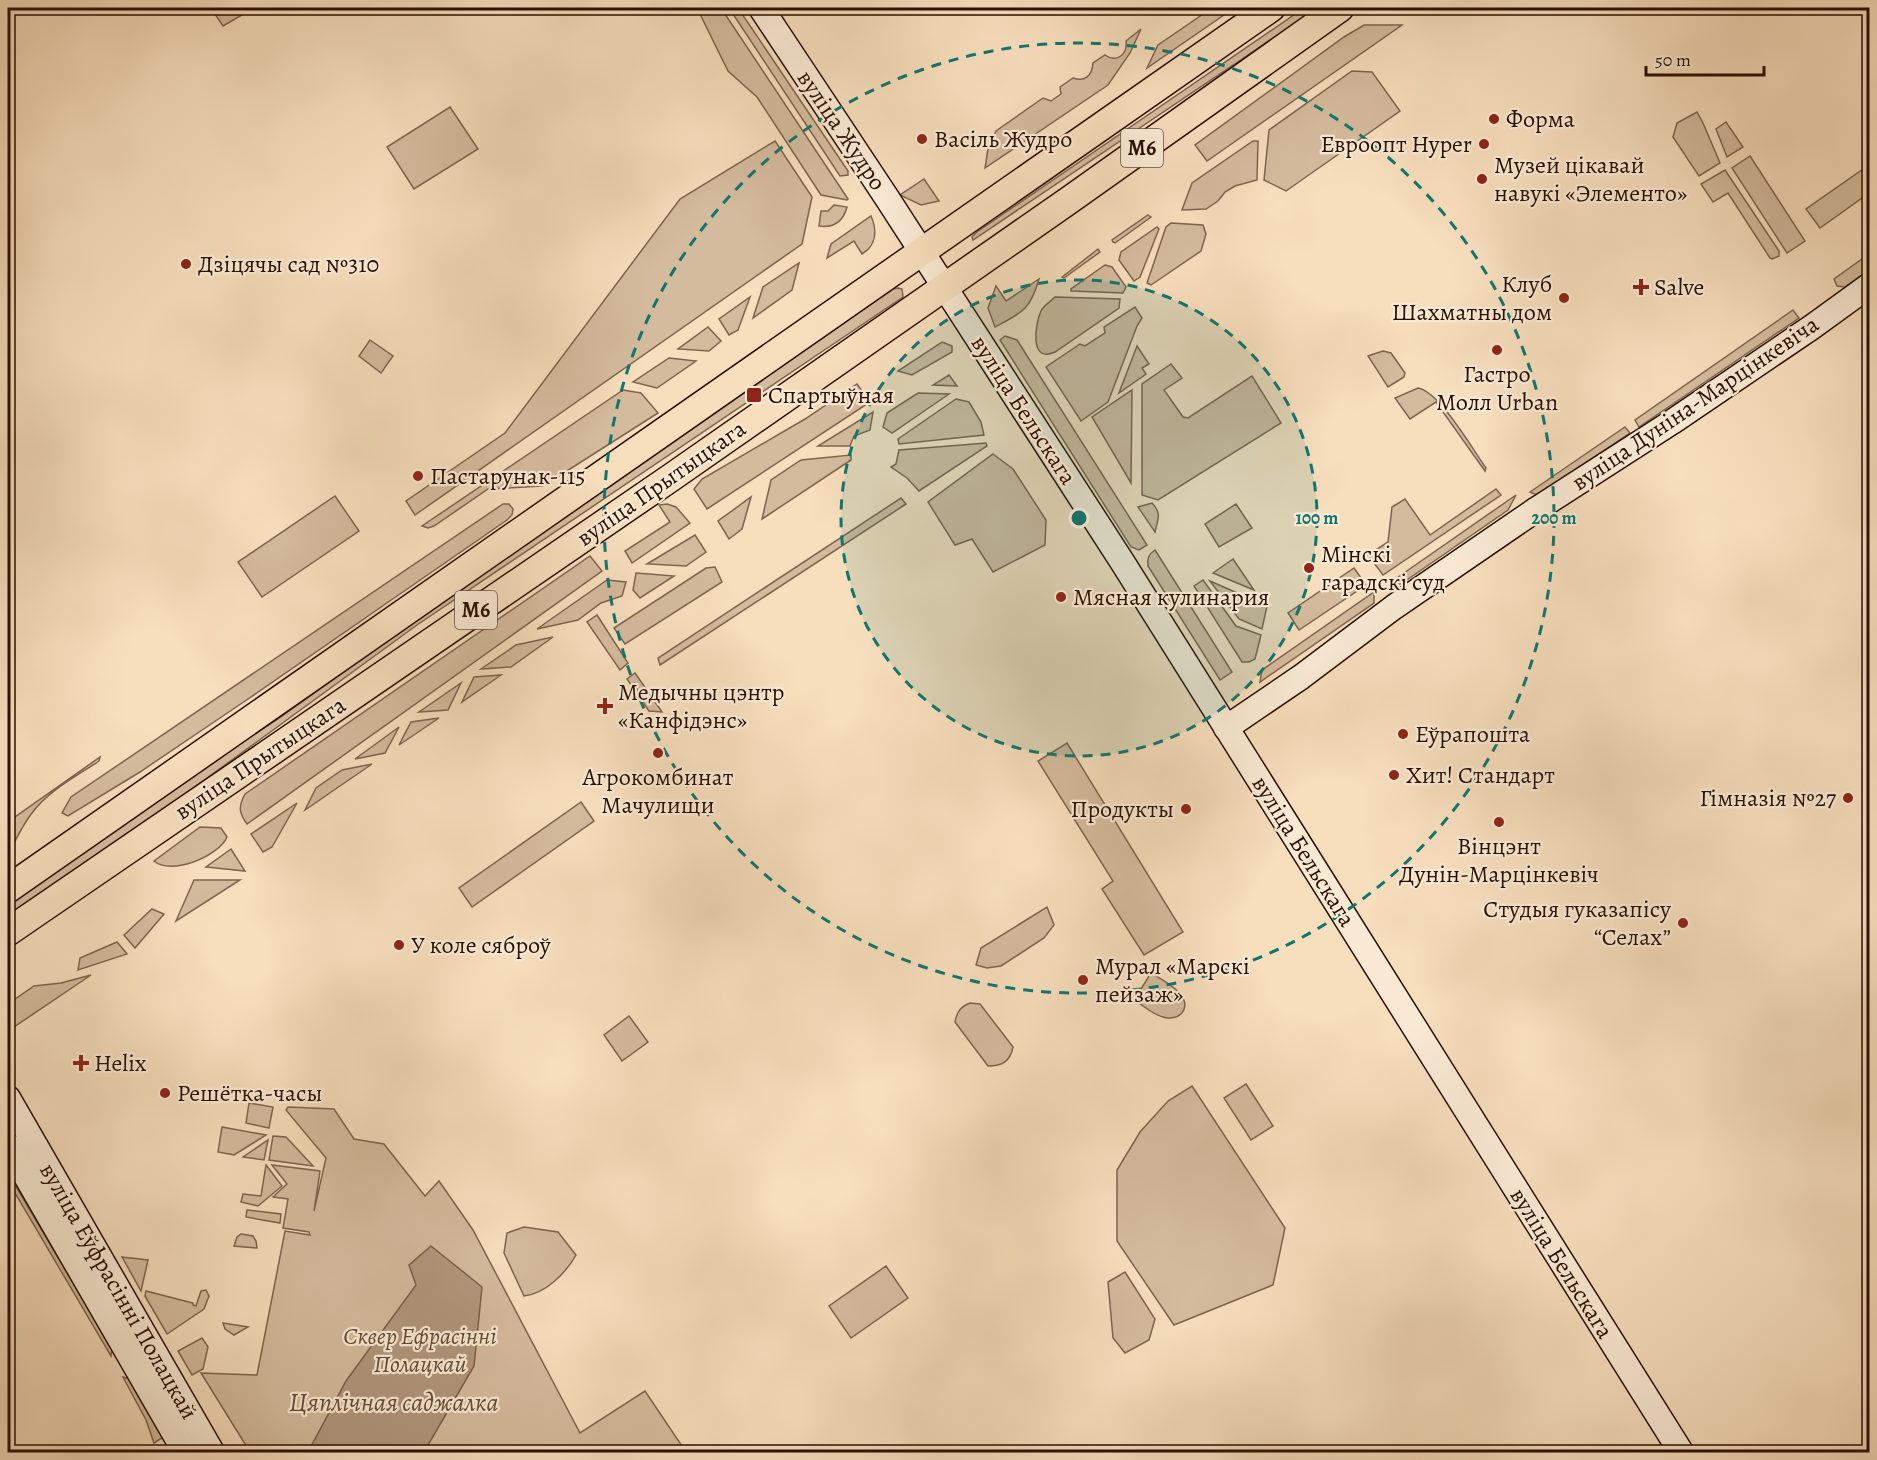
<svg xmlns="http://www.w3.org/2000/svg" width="1877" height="1460" font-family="Alegreya,serif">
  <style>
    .green { fill: #d4bb9d; stroke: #7e644e; stroke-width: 1.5 }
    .water { fill: #b1977d; stroke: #7a604b; stroke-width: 1.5 }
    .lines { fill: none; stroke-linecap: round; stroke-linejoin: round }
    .secondary-casing { stroke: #280e00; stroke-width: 27 }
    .primary-casing { stroke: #280e00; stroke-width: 30 }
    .secondary { stroke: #faead4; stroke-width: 24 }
    .primary { stroke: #f7debd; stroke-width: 27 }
    .ring { fill: none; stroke: #0f766e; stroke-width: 3; stroke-dasharray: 10 8 }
    .poi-dot { fill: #8f2418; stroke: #faead4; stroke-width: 2 }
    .labels { text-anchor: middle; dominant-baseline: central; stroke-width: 4.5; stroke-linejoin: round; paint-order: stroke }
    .shield { fill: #faead4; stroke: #675040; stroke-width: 1.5 }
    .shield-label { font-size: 22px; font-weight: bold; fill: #280e00 }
    .poi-label { font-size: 24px; fill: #280e00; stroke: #faead4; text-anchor: start }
    .street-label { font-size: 24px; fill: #280e00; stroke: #faead4 }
    .park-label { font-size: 24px; font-style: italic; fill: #644b37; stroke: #faead4 }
    .water-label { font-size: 26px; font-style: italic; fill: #664c38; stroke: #faead4 }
    .centre { fill: #0f766e; stroke: #faead4; stroke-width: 3 }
    .ring-label { font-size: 18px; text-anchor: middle; font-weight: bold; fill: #0f766e; stroke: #faead4; stroke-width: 4.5; stroke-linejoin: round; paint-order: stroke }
  </style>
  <rect width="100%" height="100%" fill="#f7debd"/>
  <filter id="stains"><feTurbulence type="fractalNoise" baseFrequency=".00333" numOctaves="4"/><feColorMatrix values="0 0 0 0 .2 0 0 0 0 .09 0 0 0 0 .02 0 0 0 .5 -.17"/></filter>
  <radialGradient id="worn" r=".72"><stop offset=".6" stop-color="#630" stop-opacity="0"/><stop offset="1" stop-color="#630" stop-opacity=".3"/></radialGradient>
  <!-- green -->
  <g class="green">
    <polygon points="211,8 254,8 223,26"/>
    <polygon points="697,8 721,8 848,199 847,200 821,195 757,97 728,71"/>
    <polygon points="729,8 738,8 848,171 848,175 840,176"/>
    <polygon points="1212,8 1234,8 1147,68 1158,45"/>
    <polygon points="1304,8 1318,8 973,240 972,237 977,232"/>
    <polygon points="1364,25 1402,25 1207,161 1195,145 1344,37"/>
    <path d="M1141,29L1130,53L1108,85L985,168L988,149L996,131L1043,98L1051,101L1061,94L1060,87L1073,78C1085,82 1092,76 1093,63L1105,55C1116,63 1128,55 1126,41Z"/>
    <polygon points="1352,71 1372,72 1400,111 1286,191 1264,180 1269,130"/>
    <polygon points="450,107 478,149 414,189 387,147"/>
    <polygon points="1697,112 1703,123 1720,163 1699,176 1673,137 1677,123"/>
    <polygon points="1726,122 1743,147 1727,157 1716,129"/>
    <polygon points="775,141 812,197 802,244 415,515 406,501 505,433 680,199"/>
    <polygon points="1253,141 1258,141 1257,180 1235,186 1225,192 1218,201 1206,209 1182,210 1192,183"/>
    <polygon points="1750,156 1805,241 1787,253 1732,168"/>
    <polygon points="1869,165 1869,193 1820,228 1806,209"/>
    <polygon points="1725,170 1779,251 1779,256 1772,259 1770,258 1728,193 1713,202 1701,184"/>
    <polygon points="924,179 939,201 921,205 900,195"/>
    <path d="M834,205L847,207C843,222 833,228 819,226L821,211H828Z"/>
    <polygon points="1148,215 1151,217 1115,243 1113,242 1112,240"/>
    <path d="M871,216C877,230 877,245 862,254L854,241L827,258L831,244Z"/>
    <polygon points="1171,223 1203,225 1206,234 1201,251 1151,285 1147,283 1166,227"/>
    <polygon points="1157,227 1159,229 1140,277 1134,281 1119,260 1121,252"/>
    <polygon points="1098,249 1100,252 1064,278 1062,277"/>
    <polygon points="1869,254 1869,270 1845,287 1837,286 1834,279"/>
    <polygon points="799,263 792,290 753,318 763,287"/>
    <polygon points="1105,265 1112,267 1126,287 1123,293 1071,291 1071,289"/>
    <path d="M1039,279C1030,310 1023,312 995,327L988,308L996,286L1006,301Z"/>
    <polygon points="898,288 902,289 903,297 417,625 177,800 8,918 8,902 242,742 278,719 398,633 893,289"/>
    <polygon points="750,297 738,330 729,335 719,319"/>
    <path d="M1055,297L1120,299L1119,308L1055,352C1029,364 1035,324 1041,311C1043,306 1051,301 1055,297Z"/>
    <polygon points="1135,307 1142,318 1137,326 1108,402 1081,421 1046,367 1080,344 1085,346 1105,333 1104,327"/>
    <polygon points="1793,310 1799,318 1639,427 1635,420"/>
    <polygon points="708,327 721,341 709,351 678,349"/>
    <polygon points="1005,336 1017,340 1147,545 1139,550 1131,547 1000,340"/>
    <polygon points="370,340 393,356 381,373 359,356"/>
    <polygon points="942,342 952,346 952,352 912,375 898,371"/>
    <polygon points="1137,346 1149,364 1142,368 1146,374 1119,393"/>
    <polygon points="1383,351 1391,353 1405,373 1404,377 1388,387 1368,356"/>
    <polygon points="669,358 696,361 657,388 633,382"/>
    <polygon points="1171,364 1182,378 1164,390 1183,417 1188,418 1252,376 1281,423 1158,500 1142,495 1142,384"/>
    <polygon points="949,375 957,386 933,385"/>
    <polygon points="857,384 870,402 707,509 694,489 702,479 805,419"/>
    <path d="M1418,388C1439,391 1473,450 1486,468L1485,471L1436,402L1410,419L1395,398Z"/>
    <polygon points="623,390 641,393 658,413 548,483 542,486 488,489 434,526 428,528 422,526"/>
    <polygon points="1132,390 1131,483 1092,417"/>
    <polygon points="918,393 949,394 892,433 883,427 887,413"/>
    <polygon points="956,399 969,402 981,422 984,435 899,444 898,439"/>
    <polygon points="873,412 870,430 854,436 850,446 818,446"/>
    <polygon points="1625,427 1630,433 1537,495 1530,492"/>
    <polygon points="986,443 987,446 919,491 907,478 891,467 896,464 899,450"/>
    <polygon points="993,454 1013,469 1046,520 1045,545 993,572 972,539 955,545 928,502"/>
    <polygon points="851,455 851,460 762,519 771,480 801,460"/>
    <polygon points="1496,489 1501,495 1383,575 1368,555 1388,542 1392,507 1405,499 1430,535"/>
    <polygon points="1516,495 1508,510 1401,584 1391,582"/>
    <polygon points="335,496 359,531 262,597 238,562"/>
    <polygon points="751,497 742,529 729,539 718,521"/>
    <polygon points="901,498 906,504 660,665 658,658"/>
    <path d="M1152,503C1162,514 1158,518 1155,532L1138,507Z"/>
    <polygon points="503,504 509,504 513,509 512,515 507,520 248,699 140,772 68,816 62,813 71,797"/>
    <polygon points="667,504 676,507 690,523 632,563 625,551 670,522 659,505"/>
    <polygon points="1236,504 1252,528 1219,547 1205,524"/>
    <polygon points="695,535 706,552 686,566 647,564"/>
    <path d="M1155,550L1232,672L1220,680L1148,566C1147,558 1149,554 1155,550Z"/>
    <path d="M590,556L602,571L247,824C239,813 238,807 245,794Z"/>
    <polygon points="1233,559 1254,590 1213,573"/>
    <polygon points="715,567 722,582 625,644 614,628 706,568"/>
    <polygon points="1354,568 1366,585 1299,630 1288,613"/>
    <polygon points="636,573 674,576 640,598 633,590"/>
    <polygon points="607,580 626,582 622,596 601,603 578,620 537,629"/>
    <polygon points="1203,580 1236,626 1261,635 1255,659 1249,662 1242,662 1194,586"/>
    <polygon points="1210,581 1267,606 1262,629 1239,619"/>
    <polygon points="1374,592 1374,603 1260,682 1262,670"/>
    <polygon points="597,615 628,663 620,670 587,622"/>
    <polygon points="553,637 511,667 481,669 516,645"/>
    <polygon points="635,673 662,712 649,711 627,679"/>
    <polygon points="501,675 462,702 474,677"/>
    <polygon points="461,683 448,710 419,712"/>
    <polygon points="439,718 399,745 411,722"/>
    <polygon points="399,727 385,753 355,759"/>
    <polygon points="1067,743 1183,932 1144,955 1102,889 1113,881 1038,761"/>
    <path d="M100,757L99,761C77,776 48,791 32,813C22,826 15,841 8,855V822Z"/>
    <polygon points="372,764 305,810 316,788 342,770"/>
    <polygon points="581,802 594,821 472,907 459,888"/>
    <polygon points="297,803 272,847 263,852 251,834"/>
    <path d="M200,827L221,828L227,837C219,856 171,876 154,861Z"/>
    <polygon points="231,849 245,871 206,867"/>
    <polygon points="194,880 240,880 176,921"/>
    <polygon points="1047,907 1054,925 1044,938 1001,966 987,968 976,965 981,948"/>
    <polygon points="152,909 164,914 135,948 124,935"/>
    <polygon points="117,942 127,954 78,970 80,958"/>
    <path d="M1151,973C1163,980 1196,997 1181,1014C1177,1018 1168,1019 1163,1017C1153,1015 1143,1005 1134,1000Z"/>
    <polygon points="91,975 8,1031 8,1004 34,986 61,983"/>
    <path d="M970,1003L980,1004L1013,1047C1010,1062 1002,1066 988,1066L955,1022C957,1012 960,1007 970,1003Z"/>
    <polygon points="629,1016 648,1042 622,1061 604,1035"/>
    <polygon points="1246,1084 1273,1126 1251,1140 1224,1098"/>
    <polygon points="1192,1086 1285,1228 1273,1285 1174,1325 1117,1241 1117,1170 1140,1132 1168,1101"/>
    <polygon points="249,1103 273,1107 269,1128 246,1123"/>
    <polygon points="288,1107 334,1109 354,1139 384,1144 425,1196 439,1181 473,1230 580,1433 645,1391 686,1452 250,1452 201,1373 257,1375 285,1231 310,1235 309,1232 283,1228 288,1199 273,1197 287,1184 272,1165 320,1171 314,1211 326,1158 286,1110"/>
    <polygon points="222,1127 266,1135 234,1155 218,1152"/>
    <polygon points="273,1136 286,1137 313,1166 269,1160"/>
    <polygon points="268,1140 264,1160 243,1157"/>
    <polygon points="266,1165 282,1186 258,1206 241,1202 243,1194 261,1196"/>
    <polygon points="8,1173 112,1349 111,1356 8,1181"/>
    <polygon points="247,1210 281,1214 280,1223 246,1217"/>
    <path d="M524,1227L558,1232L576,1255C566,1273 545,1294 524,1296L504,1253L507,1233Z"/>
    <polygon points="241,1234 253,1236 256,1241 257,1248 234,1246 237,1237"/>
    <polygon points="122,1257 148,1260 141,1291"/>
    <polygon points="886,1266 908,1298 851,1338 829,1306"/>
    <polygon points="1125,1272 1155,1319 1149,1340 1125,1353 1113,1338 1108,1282"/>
    <polygon points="206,1290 209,1296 204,1309 167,1334 145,1296 146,1291 193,1303 193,1305 196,1306 201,1291"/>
    <polygon points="223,1323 248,1327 234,1335 225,1329"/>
    <polygon points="202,1338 208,1347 203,1369 192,1375 178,1351"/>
    <polygon points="123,1377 130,1379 163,1435 162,1438 154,1443 146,1420"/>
  </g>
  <!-- water -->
  <polygon class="water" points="431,1246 482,1287 474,1366 424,1452 308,1452 346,1381 416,1285 409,1265"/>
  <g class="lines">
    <!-- secondary casing -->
    <g class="secondary-casing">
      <g id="secondary">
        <polyline points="761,8 887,198 1123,563 1681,1452"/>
        <polyline points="1226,728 1301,677 1394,607 1537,509 1672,422 1812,327 1870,285"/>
        <polyline points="8,1098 212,1452"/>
        <polyline points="8,1145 185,1452"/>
      </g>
    </g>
    <!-- primary casing -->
    <g class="primary-casing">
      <g id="primary">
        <polyline points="8,889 1271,8"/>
        <polyline points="8,932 669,479 1068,201 1340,8"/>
      </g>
    </g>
    <!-- secondary -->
    <use href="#secondary" class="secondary"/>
    <!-- primary -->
    <use href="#primary" class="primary"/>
  </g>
  <!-- distance rings -->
  <circle cx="1079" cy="518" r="238" fill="#0f766e" fill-opacity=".12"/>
  <g class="ring">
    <circle cx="1079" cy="518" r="238"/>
    <circle cx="1079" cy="518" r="475"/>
  </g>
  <!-- markers -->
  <g class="poi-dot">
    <circle cx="1494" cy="119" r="6"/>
    <circle cx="922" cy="139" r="6"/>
    <circle cx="1484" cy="144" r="6"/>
    <circle cx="1482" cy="179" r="6"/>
    <circle cx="186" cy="264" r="6"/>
    <path d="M1638 278h6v6h6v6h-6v6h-6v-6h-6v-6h6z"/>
    <circle cx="1564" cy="298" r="6"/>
    <circle cx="1497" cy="350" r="6"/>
    <rect x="746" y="387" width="16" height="16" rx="3"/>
    <circle cx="418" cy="476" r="6"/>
    <circle cx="1309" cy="568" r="6"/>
    <circle cx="1061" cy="597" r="6"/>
    <path d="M602 697h6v6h6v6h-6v6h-6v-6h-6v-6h6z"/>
    <circle cx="1403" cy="734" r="6"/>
    <circle cx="658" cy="753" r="6"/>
    <circle cx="1394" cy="775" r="6"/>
    <circle cx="1848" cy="798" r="6"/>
    <circle cx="1186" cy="809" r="6"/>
    <circle cx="1499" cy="822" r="6"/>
    <circle cx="1683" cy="923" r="6"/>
    <circle cx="399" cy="945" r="6"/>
    <circle cx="1083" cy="980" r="6"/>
    <path d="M78 1054h6v6h6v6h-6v6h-6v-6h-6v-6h6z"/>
    <circle cx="165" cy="1093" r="6"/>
  </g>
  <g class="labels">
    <!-- shield labels -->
    <g class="shield">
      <rect x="1121" y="129" width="42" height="38" rx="4.5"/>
      <rect x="455" y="591" width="42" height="38" rx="4.5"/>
    </g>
    <g class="shield-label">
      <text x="1142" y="148">М6</text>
      <text x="476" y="610">М6</text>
    </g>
    <!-- poi labels -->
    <g class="poi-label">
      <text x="1506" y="119">Форма</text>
      <text x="934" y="139">Васіль Жудро</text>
      <text x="1472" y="144" text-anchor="end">Евроопт Hyper</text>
      <text x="1494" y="165">Музей цікавай<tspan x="1494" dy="28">навукі «Элементо»</tspan></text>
      <text x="198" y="264">Дзіцячы сад №310</text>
      <text x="1552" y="284" text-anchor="end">Клуб<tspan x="1552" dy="28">Шахматны дом</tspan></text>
      <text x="1654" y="287">Salve</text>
      <text x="1497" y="374" text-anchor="middle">Гастро<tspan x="1497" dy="28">Молл Urban</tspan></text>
      <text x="768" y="395">Спартыўная</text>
      <text x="430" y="476">Пастарунак-115</text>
      <text x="1321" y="554">Мінскі<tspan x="1321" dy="28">гарадскі суд</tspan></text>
      <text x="1073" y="597">Мясная кулинария</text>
      <text x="618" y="692">Медычны цэнтр<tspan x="618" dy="28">«Канфідэнс»</tspan></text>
      <text x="1415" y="734">Еўрапошта</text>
      <text x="1406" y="775">Хит! Стандарт</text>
      <text x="658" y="777" text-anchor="middle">Агрокомбинат<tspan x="658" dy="28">Мачулищи</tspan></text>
      <text x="1836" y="798" text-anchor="end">Гімназія №27</text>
      <text x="1174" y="809" text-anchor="end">Продукты</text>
      <text x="1499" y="846" text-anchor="middle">Вінцэнт<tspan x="1499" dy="28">Дунін-Марцінкевіч</tspan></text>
      <text x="1671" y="909" text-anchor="end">Студыя гуказапісу<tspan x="1671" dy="28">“Селах”</tspan></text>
      <text x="411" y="945">У коле сяброў</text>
      <text x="1095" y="966">Мурал «Марскі<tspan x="1095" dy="28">пейзаж»</tspan></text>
      <text x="94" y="1063">Helix</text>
      <text x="177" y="1093">Решётка-часы</text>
    </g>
    <!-- street labels -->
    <g class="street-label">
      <text transform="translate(842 130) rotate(56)">вуліца Жудро</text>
      <text transform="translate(1695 403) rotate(-34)">вуліца Дуніна-Марцінкевіча</text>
      <text transform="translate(1024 410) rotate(57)">вуліца Бельскага</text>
      <text transform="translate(661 483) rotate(-35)">вуліца Прытыцкага</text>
      <text transform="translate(260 758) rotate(-34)">вуліца Прытыцкага</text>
      <text transform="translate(1304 851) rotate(58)">вуліца Бельскага</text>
      <text transform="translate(1562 1263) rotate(58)">вуліца Бельскага</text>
      <text transform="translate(119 1291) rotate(60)">вуліца Еўфрасінні Полацкай</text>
    </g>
    <!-- park labels -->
    <g class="park-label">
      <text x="420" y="1336">Сквер Ефрасінні<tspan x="420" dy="28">Полацкай</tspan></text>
    </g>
    <!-- water labels -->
    <g class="water-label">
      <text x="394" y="1402">Цяплічная саджалка</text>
    </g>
  </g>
  <circle cx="1079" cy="518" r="9" class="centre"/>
  <g class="ring-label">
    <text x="1317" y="524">100 m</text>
    <text x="1554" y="524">200 m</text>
  </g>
  <!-- margin -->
  <rect width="1877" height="1460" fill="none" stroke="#f7debd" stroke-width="30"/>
  <rect x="9" y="9" width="1859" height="1442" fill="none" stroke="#280e00" stroke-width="3"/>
  <rect x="15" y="15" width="1847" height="1430" fill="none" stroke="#280e00" stroke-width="1.5"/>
  <!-- scale -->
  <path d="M1646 66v9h118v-9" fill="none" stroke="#280e00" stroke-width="3"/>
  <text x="1655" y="66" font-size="18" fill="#280e00" stroke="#faead4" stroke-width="4.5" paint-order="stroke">50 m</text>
  <rect width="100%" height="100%" filter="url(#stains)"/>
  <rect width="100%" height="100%" fill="url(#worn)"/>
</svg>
